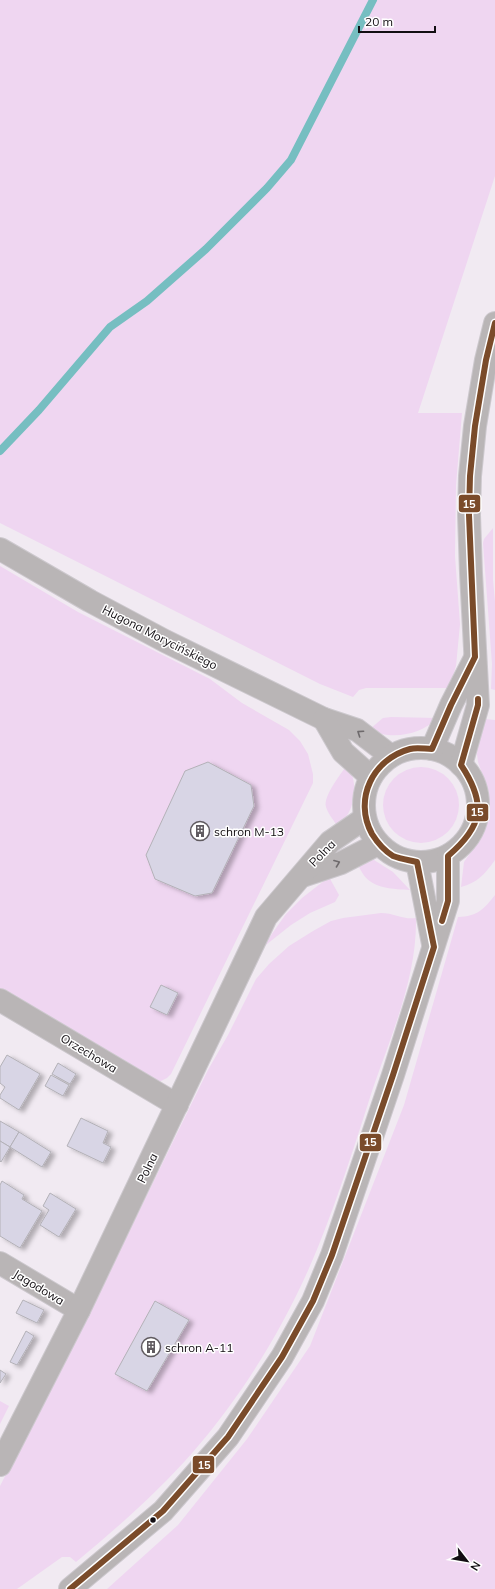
<svg xmlns="http://www.w3.org/2000/svg" width="495" height="1589" font-family="Mulish,sans-serif">
  <style>
    .green { fill: #efd6f1 }
    .lines { fill: none; stroke-linecap: round; stroke-linejoin: round }
    .stream { stroke: #76bec1; stroke-width: 8 }
    .building { fill: #d8d5e5; stroke: #b3b1b7; filter: url(#shadow) }
    .minor-casing { stroke: #ccc8cd; stroke-width: 24 }
    .minor { stroke: #b9b5b6; stroke-width: 22 }
    .bus-1-casing { stroke: #fff; stroke-width: 9 }
    .bus-1 { stroke: #7a4b2a; stroke-width: 6 }
    .oneway { stroke: #6e6a6c }
    .bus-dot { fill: #120e12; stroke: #fff; stroke-width: 1.5 }
    .labels { text-anchor: middle; dominant-baseline: central; stroke-width: 3; stroke-linejoin: round; paint-order: stroke }
    .street-label { font-size: 12px; fill: #120e12; stroke: #fff }
    .poi-label { font-size: 12px; fill: #120e12; stroke: #fff; text-anchor: start }
    .line-badge { stroke: #fff; stroke-width: 1.5 }
    .badge-label { font-size: 11px; text-anchor: middle; font-weight: bold; fill: #fff }
  </style>
  <defs>
    <filter id="shadow"><feDropShadow dx="4.5" dy="2.5" stdDeviation="2" flood-color="#0004"/></filter>
  </defs>
  <rect width="100%" height="100%" fill="#f1eaf2"/>
  <!-- green -->
  <g class="green">
    <polygon points="0,0 495,0 495,176 418,413 462,413 456,485 455,556 460,624 456,666 449,688 366,688 359,690 353,697 320,684 0,523"/>
    <polygon points="493,528 493,580 495,602 495,690 491,689 492,664 483,543 484,539"/>
    <polygon points="0,566 78,612 210,679 242,703 289,730 300,741 308,754 313,774 313,783 171,1074 167,1078 159,1082 0,989"/>
    <path d="M391,717L437,718C422,735 389,741 370,729L383,718Z"/>
    <path d="M485,719L495,720V860C485,874 477,883 461,887L464,862L482,836L488,815L489,793L478,762L477,754L479,738Z"/>
    <path d="M347,765C360,783 355,814 337,826C334,820 328,814 326,807C323,796 341,774 347,765Z"/>
    <circle cx="421" cy="805" r="38"/>
    <path d="M374,860L393,872L410,890C394,889 373,889 363,874C361,871 359,867 357,863Z"/>
    <polygon points="329,877 339,895 335,902 310,913 291,925 262,948 286,914 302,898"/>
    <path d="M495,895V1589H107L178,1525L247,1439L310,1346L404,1105L458,917C478,916 483,910 495,895Z"/>
    <path d="M381,913C394,913 404,920 416,918C417,977 392,1033 373,1088C356,1141 339,1195 318,1247C288,1321 245,1392 193,1452C158,1492 117,1528 76,1562L70,1557H62L17,1589H0V1486L102,1287L208,1070L228,1035L256,979L269,964L289,946L313,931L331,921L343,918Z"/>
    <polygon points="0,1401 9,1406 0,1424"/>
  </g>
  <g class="lines">
    <!-- stream -->
    <polyline class="stream" points="0,451 39,410 110,327 147,301 206,249 267,188 291,160 373,0"/>
  </g>
  <!-- building -->
  <g class="building">
    <polygon points="208,762 251,785 254,806 212,893 195,896 155,879 146,855 185,771"/>
    <polygon points="161,985 178,993 167,1015 150,1007"/>
    <polygon points="7,1055 40,1074 19,1110 0,1098 0,1095 5,1087 0,1083 0,1067"/>
    <polygon points="58,1063 76,1074 70,1084 52,1074"/>
    <polygon points="51,1075 69,1085 63,1096 45,1086"/>
    <polygon points="81,1118 108,1131 103,1143 111,1147 103,1163 67,1146"/>
    <polygon points="0,1121 19,1132 10,1147 0,1141"/>
    <polygon points="19,1132 51,1152 42,1167 10,1147"/>
    <polygon points="0,1141 10,1147 1,1162 0,1161"/>
    <polygon points="2,1181 24,1195 22,1199 42,1211 20,1248 0,1236 0,1185"/>
    <polygon points="50,1193 76,1209 59,1237 40,1225 49,1210 43,1206"/>
    <polygon points="23,1300 44,1310 37,1323 16,1313"/>
    <polygon points="155,1301 189,1320 147,1391 115,1374"/>
    <polygon points="26,1331 34,1336 17,1365 10,1362"/>
    <polygon points="0,1370 6,1374 0,1383"/>
  </g>
  <g class="lines">
    <!-- minor casing -->
    <g class="minor-casing">
      <g id="minor">
        <polyline points="0,549 90,601 165,641 324,719 357,730 391,756"/>
        <polyline points="324,719 343,752 371,777"/>
        <circle cx="421" cy="805" r="57"/>
        <polyline points="432,749 451,705 475,658"/>
        <polyline points="461,765 478,705 471,573 469,515 470,476 475,426 486,360 495,323"/>
        <polyline points="417,862 433,944"/>
        <polyline points="302,876 341,863 378,844"/>
        <polyline points="0,1000 177,1105"/>
        <polyline points="0,1263 79,1310"/>
        <polyline points="0,1465 79,1310 266,917 330,842 365,818"/>
        <polyline points="70,1589 163,1511 228,1437 282,1357 313,1301 332,1255 393,1075 448,901 448,856"/>
      </g>
    </g>
    <!-- minor -->
    <use href="#minor" class="minor"/>
    <!-- bus-1 casing -->
    <g class="bus-1-casing">
      <g id="bus-1">
        <path d="M442,921L448,901V856C483,826 487,804 461,765L478,705V699"/>
        <path d="M70,1589L163,1511L228,1437L282,1357L313,1301L332,1255L393,1075L434,947L417,862C409,860 401,859 393,856C385,851 377,842 372,834C353,799 373,759 410,749C417,747 425,749 432,749L451,705L475,657L469,515L470,476L475,426L486,360L495,323"/>
      </g>
    </g>
    <!-- bus-1 -->
    <use href="#bus-1" class="bus-1"/>
  </g>
  <!-- one-way arrows -->
  <defs><path id="oneway-chevron" d="M-2-3.5L2.5 0L-2 3.5" fill="none" stroke-width="1.6" stroke-linecap="round" stroke-linejoin="round"/></defs>
  <g class="oneway">
    <use href="#oneway-chevron" transform="translate(360 733) rotate(-146)"/>
    <use href="#oneway-chevron" transform="translate(337 863) rotate(-21)"/>
  </g>
  <!-- icons -->
  <defs>
    <g id="building-ring" transform="scale(1)"><circle r="9.5" fill="#fff" stroke="#605b60" stroke-width="1.5"/><path d="M-4-6H4V6H1V3H-1V6H-4ZM-2.5-4.3h1.7v1.8h-1.7ZM.8-4.3h1.7v1.8H.8ZM-2.5-1h1.7V.8h-1.7ZM.8-1h1.7V.8H.8Z" fill="#605b60"/></g>
  </defs>
  <g fill-rule="evenodd">
    <use href="#building-ring" x="200" y="831"/>
    <use href="#building-ring" x="151" y="1347"/>
  </g>
  <!-- markers -->
  <circle class="bus-dot" cx="153" cy="1520" r="3.5"/>
  <g class="labels">
    <!-- street labels -->
    <g class="street-label">
      <text transform="translate(160 637) rotate(27)">Hugona Morycińskiego</text>
      <text transform="translate(322 853) rotate(-46)">Polna</text>
      <text transform="translate(89 1053) rotate(31)">Orzechowa</text>
      <text transform="translate(147 1168) rotate(-64)">Polna</text>
      <text transform="translate(39 1287) rotate(31)">Jagodowa</text>
    </g>
    <!-- poi labels -->
    <g class="poi-label">
      <text x="214" y="831">schron M-13</text>
      <text x="165" y="1347">schron A-11</text>
    </g>
  </g>
  <g class="line-badge">
    <rect x="458" y="494" width="23" height="19" rx="4" fill="#7a4b2a"/>
    <rect x="466" y="803" width="23" height="19" rx="4" fill="#7a4b2a"/>
    <rect x="359" y="1133" width="23" height="19" rx="4" fill="#7a4b2a"/>
    <rect x="192" y="1455" width="23" height="19" rx="4" fill="#7a4b2a"/>
  </g>
  <g class="badge-label">
    <text x="469" y="508">15</text>
    <text x="477" y="816">15</text>
    <text x="370" y="1146">15</text>
    <text x="204" y="1469">15</text>
  </g>
  <!-- north arrow -->
  <g transform="translate(467 1561) rotate(121)" stroke="#ffffff" stroke-width="3" paint-order="stroke">
  <path d="M0-3L7 15L0 10L-7 15Z" fill="#120e12"/>
  <text y="-6" font-size="11" font-weight="bold" text-anchor="middle" fill="#120e12">N</text>
  </g>
  <!-- scale -->
  <path d="M359 26v6h76v-6" fill="none" stroke="#120e12" stroke-width="2"/>
  <text x="365" y="26" font-size="12" fill="#120e12" stroke="#ffffff" stroke-width="3" paint-order="stroke">20 m</text>
</svg>
